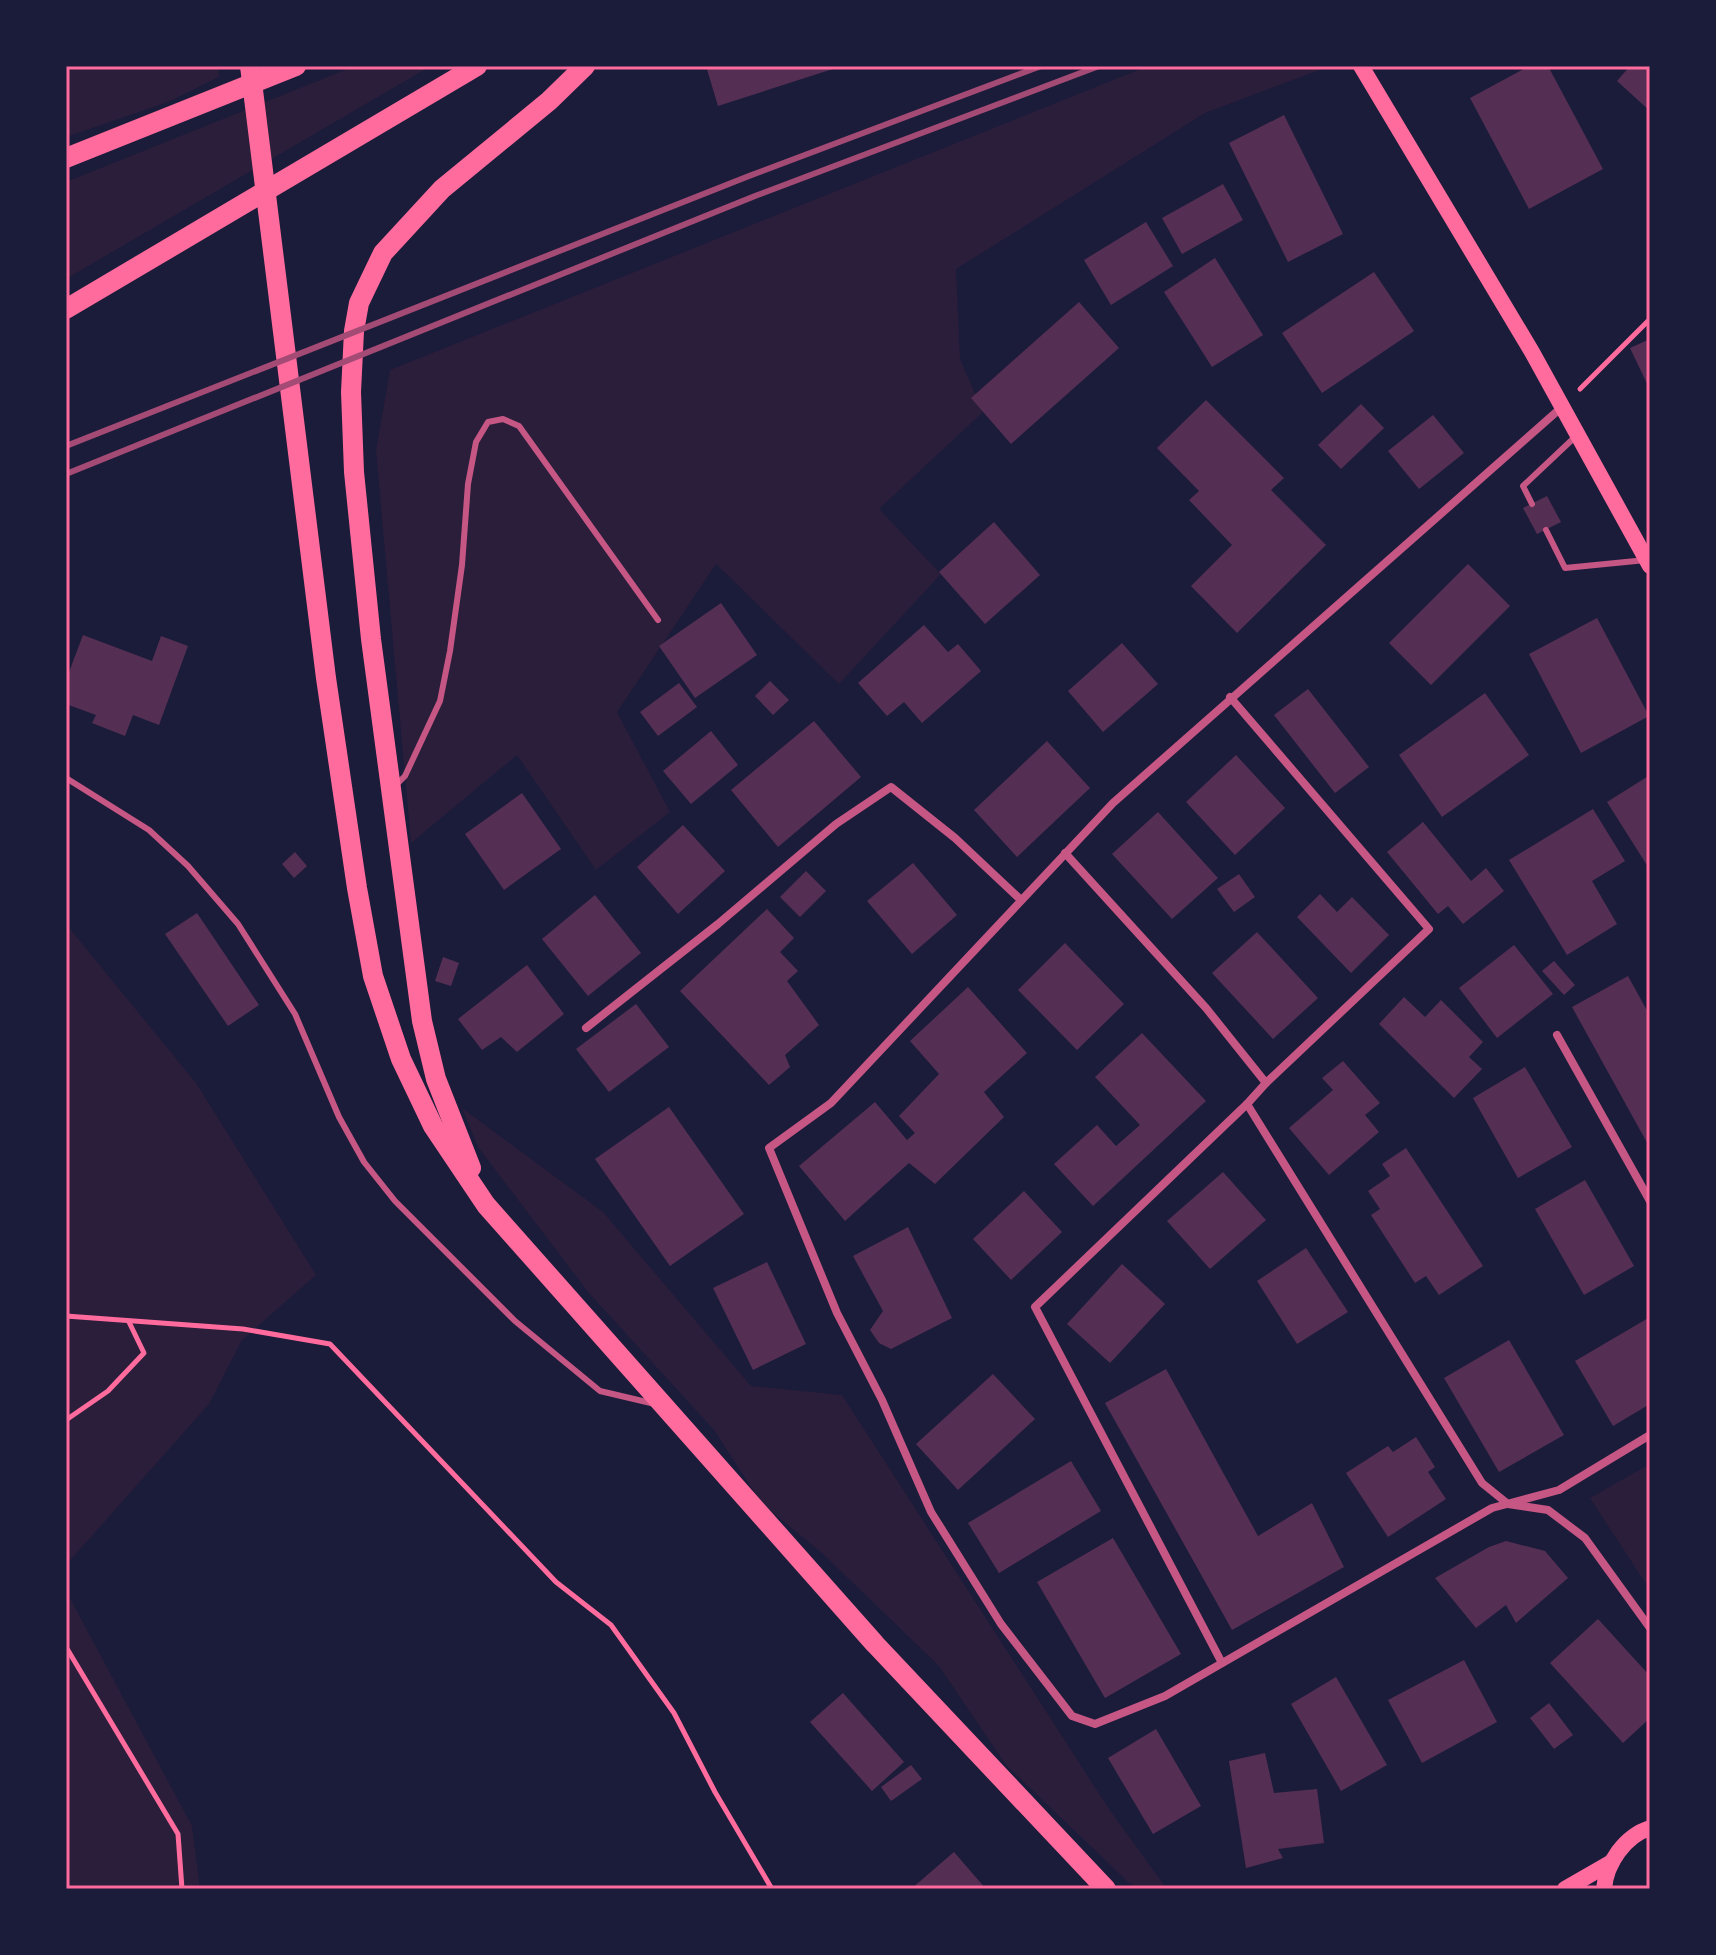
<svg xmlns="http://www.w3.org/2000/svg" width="1716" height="1955" font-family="'Noto Serif',serif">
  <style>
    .green { fill: #2a1e3b }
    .building { fill: #542f53 }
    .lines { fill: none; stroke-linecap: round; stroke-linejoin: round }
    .path { stroke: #ff6b9d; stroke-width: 5 }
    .service { stroke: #c65784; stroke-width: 6 }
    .minor { stroke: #c65784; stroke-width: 8 }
    .secondary { stroke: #ff6b9d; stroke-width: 16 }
    .primary { stroke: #ff6b9d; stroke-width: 20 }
    .rail { stroke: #a44b75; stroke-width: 6 }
    .neatline { fill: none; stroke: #ff6b9d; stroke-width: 3 }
  </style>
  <rect width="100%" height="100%" fill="#1b1b3a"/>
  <!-- green -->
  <g class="green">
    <polygon points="66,66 218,66 219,77 168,102 66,137"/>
    <polygon points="355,66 431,66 66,279 66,182"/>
    <polygon points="1148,66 1321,66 1322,69 1205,113 956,269 960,359 983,412 879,509 941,574 839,684 716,564 617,712 670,812 596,870 517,755 411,843 376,451 390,370"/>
    <polygon points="66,924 196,1083 316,1275 242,1340 209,1404 66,1565"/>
    <polygon points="462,1108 603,1212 751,1386 842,1395 1109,1809 1167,1889 1139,1889 1128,1882 1006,1765 939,1666 822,1553 762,1504 714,1430 588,1292 478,1147"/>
    <polygon points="1650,1464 1650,1590 1590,1498"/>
    <polygon points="66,1591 192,1826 200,1889 66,1889"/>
  </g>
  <!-- building -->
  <g class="building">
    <polygon points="706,66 839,66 839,67 718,106"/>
    <polygon points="1529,66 1548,66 1603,169 1529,209 1470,98"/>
    <polygon points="1630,66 1650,66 1650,111 1617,81"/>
    <polygon points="1284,115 1343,234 1288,262 1229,143"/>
    <polygon points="1223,184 1243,220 1182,254 1162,218"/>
    <polygon points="1146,222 1173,266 1111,305 1084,260"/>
    <polygon points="1215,258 1263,335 1212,367 1164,292"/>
    <polygon points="1374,272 1414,331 1322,393 1282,333"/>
    <polygon points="1079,302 1119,348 1011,444 971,398"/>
    <polygon points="1650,339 1650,390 1630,348"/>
    <polygon points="1206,400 1284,478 1271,490 1326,545 1237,633 1191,586 1232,545 1189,500 1199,491 1157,448"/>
    <polygon points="1361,404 1384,428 1341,469 1318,445"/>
    <polygon points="1433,415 1464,453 1419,489 1388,451"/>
    <polygon points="1547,496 1561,522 1537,534 1523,508"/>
    <polygon points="994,522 1040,575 985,624 939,572"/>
    <polygon points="1468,564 1510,606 1431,685 1389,643"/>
    <polygon points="721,603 757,655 695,698 659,646"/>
    <polygon points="1597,618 1649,716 1581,753 1529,654"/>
    <polygon points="924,625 948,652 958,644 981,671 922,723 904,702 887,716 858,683"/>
    <polygon points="83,635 152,661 161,636 188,646 159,725 133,715 125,736 92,723 96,715 66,704 66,680"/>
    <polygon points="1122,643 1158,684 1103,732 1068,691"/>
    <polygon points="770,681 789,700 773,715 755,696"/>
    <polygon points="679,683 697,707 658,736 640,712"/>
    <polygon points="1308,689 1369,767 1335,793 1274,715"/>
    <polygon points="1485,693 1529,755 1442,817 1399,755"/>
    <polygon points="814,721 861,777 778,847 731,790"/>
    <polygon points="711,731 738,765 691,804 663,771"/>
    <polygon points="1047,741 1090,788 1017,857 974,810"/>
    <polygon points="1236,755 1285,808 1235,855 1186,802"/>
    <polygon points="1650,775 1650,870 1607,802"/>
    <polygon points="522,793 561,849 504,890 465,834"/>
    <polygon points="1593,809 1625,861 1592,881 1617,924 1567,955 1509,860"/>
    <polygon points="1158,812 1218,878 1172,919 1112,854"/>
    <polygon points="1423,822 1471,881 1486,868 1504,891 1463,924 1448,906 1438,914 1387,852"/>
    <polygon points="683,825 725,871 678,914 637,867"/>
    <polygon points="295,852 307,866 294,878 282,864"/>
    <polygon points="913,863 957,915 912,954 867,901"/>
    <polygon points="806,871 826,891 800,917 780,897"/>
    <polygon points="1239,874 1255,897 1234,912 1217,889"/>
    <polygon points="1320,894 1337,912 1352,897 1389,935 1351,973 1297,917"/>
    <polygon points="595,895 641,953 588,996 542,939"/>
    <polygon points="767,909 794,938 780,952 798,971 787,981 819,1025 785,1055 790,1067 769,1085 680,991"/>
    <polygon points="197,913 259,1005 228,1026 165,934"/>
    <polygon points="1257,932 1318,998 1273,1039 1212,973"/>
    <polygon points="1065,943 1124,1004 1077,1050 1018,990"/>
    <polygon points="1514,945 1553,994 1497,1038 1459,988"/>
    <polygon points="443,957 459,963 451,986 435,981"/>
    <polygon points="1554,961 1575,985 1564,995 1542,971"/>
    <polygon points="527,965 564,1014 517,1052 501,1037 482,1050 458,1019"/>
    <polygon points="1628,976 1650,1016 1650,1148 1572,1007"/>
    <polygon points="968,987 1027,1053 984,1092 1004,1117 935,1184 909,1163 845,1221 799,1166 875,1102 907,1140 915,1133 899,1116 939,1074 910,1041"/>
    <polygon points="1404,997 1425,1017 1441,1000 1483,1042 1469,1057 1482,1069 1454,1098 1379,1024"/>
    <polygon points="636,1004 669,1047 609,1092 576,1049"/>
    <polygon points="1142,1033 1206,1101 1093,1206 1054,1164 1097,1125 1116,1146 1140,1125 1095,1077"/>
    <polygon points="1343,1061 1380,1103 1365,1115 1379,1132 1329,1175 1289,1128 1333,1090 1322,1078"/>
    <polygon points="1525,1067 1572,1147 1518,1178 1473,1098"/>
    <polygon points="669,1107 744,1214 670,1266 595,1159"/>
    <polygon points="1406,1148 1483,1266 1439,1295 1426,1276 1415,1283 1371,1215 1380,1209 1368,1191 1390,1176 1382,1164"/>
    <polygon points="1223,1172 1266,1220 1210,1269 1167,1221"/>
    <polygon points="1585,1180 1634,1266 1584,1295 1535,1209"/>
    <polygon points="1024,1191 1062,1232 1011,1280 973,1239"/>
    <polygon points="908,1227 952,1318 891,1349 879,1343 870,1330 883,1311 853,1256"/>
    <polygon points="1306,1248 1348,1312 1297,1344 1257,1281"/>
    <polygon points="767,1262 806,1344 753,1370 713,1288"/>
    <polygon points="1122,1264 1165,1304 1110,1363 1067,1324"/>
    <polygon points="1650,1317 1650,1404 1613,1426 1575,1361"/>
    <polygon points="1509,1340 1564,1435 1499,1472 1444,1378"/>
    <polygon points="1166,1369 1258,1536 1312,1503 1344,1567 1232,1630 1105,1403"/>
    <polygon points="993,1374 1035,1419 958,1490 916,1444"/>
    <polygon points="1416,1437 1435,1467 1428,1472 1446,1499 1388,1537 1346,1473 1388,1446 1393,1452"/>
    <polygon points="1071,1461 1101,1511 999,1573 968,1523"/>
    <polygon points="1113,1538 1181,1654 1105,1698 1037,1582"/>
    <polygon points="1506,1541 1545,1551 1568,1578 1516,1623 1506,1605 1476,1628 1435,1578 1489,1547"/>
    <polygon points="1598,1619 1650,1676 1650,1718 1623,1743 1550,1663"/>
    <polygon points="1464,1660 1497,1722 1422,1763 1388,1700"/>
    <polygon points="1336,1677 1387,1765 1341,1791 1291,1704"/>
    <polygon points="843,1693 904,1762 872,1791 810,1722"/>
    <polygon points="1549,1703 1573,1735 1554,1749 1530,1718"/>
    <polygon points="1156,1729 1201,1806 1153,1834 1108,1758"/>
    <polygon points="1265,1753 1274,1793 1317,1789 1324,1843 1278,1849 1283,1858 1246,1868 1229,1761"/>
    <polygon points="911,1765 922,1779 891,1801 881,1787"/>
    <polygon points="954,1852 986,1889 911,1889"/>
  </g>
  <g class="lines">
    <!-- path -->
    <g class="path">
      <polyline points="1580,389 1650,319"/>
      <polyline points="66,1316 243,1329 330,1344 556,1582 611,1625 674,1713 715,1792 772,1889"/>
      <polyline points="66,1420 108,1391 144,1353 129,1322"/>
      <polyline points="66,1647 178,1834 182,1889"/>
    </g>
    <!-- service -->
    <g class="service">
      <polyline points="1532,504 1523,486 1575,437"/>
      <polyline points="1546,530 1565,568 1646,560"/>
      <polyline points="66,778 149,830 188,866 238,924 295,1014 339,1117 364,1162 395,1201 515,1321 600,1391 655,1404"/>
      <polyline points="396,785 405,776 440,701 450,651 462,565 468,484 476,442 488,422 503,419 519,426 658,620"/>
    </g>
    <!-- minor -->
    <g class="minor">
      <polyline points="1562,407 1113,803 831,1103 769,1148 837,1313 882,1400 931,1512 1001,1624 1072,1716 1095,1724 1165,1696 1492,1508 1559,1490 1650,1435"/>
      <polyline points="1230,697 1429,929 1266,1083"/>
      <polyline points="1065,853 1206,1008 1266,1083 1247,1104 1482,1483 1508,1504 1548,1510 1585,1538 1650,1628"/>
      <polyline points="586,1028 718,924 836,824 891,787 955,838 1021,900"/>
      <polyline points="1557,1035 1650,1201"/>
      <polyline points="1222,1663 1035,1307 1247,1104"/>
    </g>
    <!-- secondary -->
    <g class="secondary">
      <polyline points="1361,66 1532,352 1650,566"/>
      <polyline points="1565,1889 1612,1862"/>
      <path d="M1604,1889C1606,1863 1625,1836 1650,1828"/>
    </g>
    <!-- primary -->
    <g class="primary">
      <polyline points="250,66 326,678 357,888 373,976 401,1059 433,1126 486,1205 875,1644 1106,1889"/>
      <polyline points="66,158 296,66"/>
      <polyline points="66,309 477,66"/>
      <polyline points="471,1168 436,1079 422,1021 371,639 354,472 351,392 354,331 359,303 383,253 442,189 549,101 585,66"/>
    </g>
    <!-- rail -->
    <g class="rail">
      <polyline points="66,446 749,176 1041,66"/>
      <polyline points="66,474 755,196 1099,66"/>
    </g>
  </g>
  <!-- border -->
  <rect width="1716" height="1955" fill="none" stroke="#1b1b3a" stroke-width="136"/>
  <rect x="68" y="68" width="1580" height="1819" class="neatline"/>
</svg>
